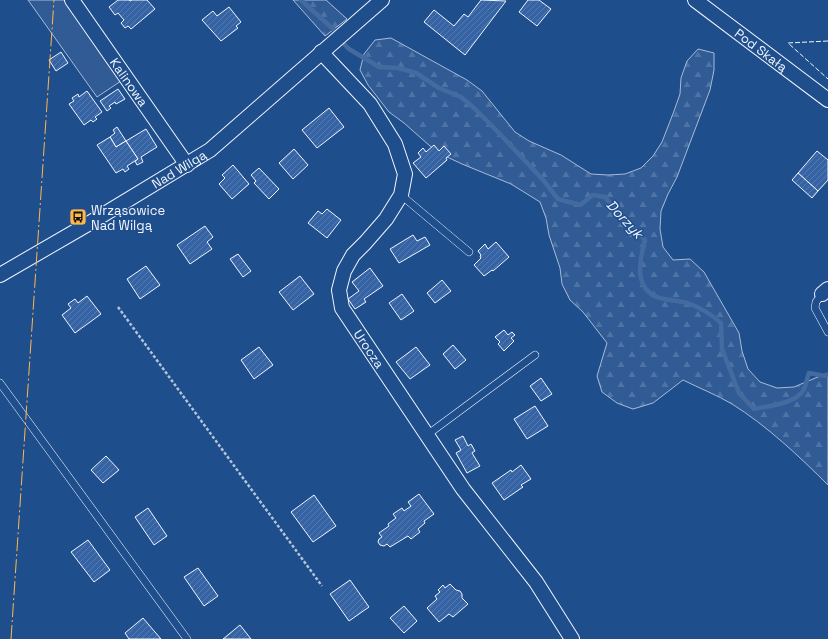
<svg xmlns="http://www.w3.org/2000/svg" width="828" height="639" font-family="'Space Grotesk',sans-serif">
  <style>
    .built { fill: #305b95; stroke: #a8bbd7 }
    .forest { fill: url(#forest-firs); stroke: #a8bbd7 }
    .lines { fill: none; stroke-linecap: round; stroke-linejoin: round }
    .stream { stroke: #446ba0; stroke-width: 4.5 }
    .building { fill: url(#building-hatch); stroke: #f2f6ff }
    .lane-casing { stroke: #f2f6ff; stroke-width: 8 }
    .street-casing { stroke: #f2f6ff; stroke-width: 16 }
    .path { stroke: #b3c4dc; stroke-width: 2.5; stroke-dasharray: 3 2; stroke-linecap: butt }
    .lane { stroke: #1f4e8c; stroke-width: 7 }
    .street { stroke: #1f4e8c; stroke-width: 14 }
    .fence { stroke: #f2f6ff; stroke-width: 1; stroke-dasharray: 5 2; stroke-linecap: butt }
    .power { stroke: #ffb74d; stroke-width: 1; stroke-dasharray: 14 3 2 3; stroke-linecap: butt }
    .labels { text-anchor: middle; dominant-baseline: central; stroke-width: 3; stroke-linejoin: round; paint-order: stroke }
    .street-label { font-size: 13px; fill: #f2f6ff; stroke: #1f4e8c }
    .poi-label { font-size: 13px; fill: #f2f6ff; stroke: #1f4e8c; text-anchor: start }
    .water-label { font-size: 14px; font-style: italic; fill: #f2f6ff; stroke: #1f4e8c }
  </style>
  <defs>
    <pattern id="forest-firs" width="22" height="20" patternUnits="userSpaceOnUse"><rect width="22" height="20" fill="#305b95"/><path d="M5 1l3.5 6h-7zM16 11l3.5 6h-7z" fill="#4e73a5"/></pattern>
    <pattern id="building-hatch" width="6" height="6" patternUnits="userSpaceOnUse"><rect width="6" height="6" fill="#3563a3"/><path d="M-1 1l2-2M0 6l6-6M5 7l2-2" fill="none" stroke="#537ab1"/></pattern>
  </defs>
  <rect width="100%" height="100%" fill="#1f4e8c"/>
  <!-- built -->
  <polygon class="built" points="28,0 68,0 124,79 97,97"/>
  <!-- forest -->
  <g class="forest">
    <polygon points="293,0 326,0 347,19 325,36"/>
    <path d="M391,38L467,80L482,91L515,132L529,141L561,155L591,174L608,175L625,174L641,168L653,156L662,142L674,111L680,94L681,78L687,61L698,49L714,53V70L710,90L677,177L668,194L661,211L660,229L663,247L673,260L690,259L704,272L739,333L742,351L748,369L760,382L777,388L794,387L825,374H828V485C800,457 766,425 732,404C717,395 699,388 683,380L653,403L633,409L617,403L602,392L597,376L607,343L583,312L570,300L562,284L560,268L549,235L546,218L540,202L511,184L462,164L445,156L430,146L404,123L389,112L368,85L360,70L364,54L375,40Z"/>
  </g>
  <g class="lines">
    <!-- stream -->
    <g class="stream">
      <polyline points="301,0 333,29"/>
      <path d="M344,44L349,49L379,67L398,68L416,73L439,88L461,97L474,108L498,132L544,181L558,199L580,205L593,195L605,197L624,221L636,229L645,240C640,259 633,287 657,297C667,301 679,300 690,304C701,308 712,315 721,323L722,349L739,393L754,409C768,406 794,404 803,391C806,386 807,378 809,373L825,376L828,374"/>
    </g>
  </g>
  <!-- building -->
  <g class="building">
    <polygon points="118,0 129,0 130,1 132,0 147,0 155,9 131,29 128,26 125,28 121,23 124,20 118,13 115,15 109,7"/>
    <polygon points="481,0 506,1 465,55 424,22 434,10 454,26 464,14 468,17"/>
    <polygon points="528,0 539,0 551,9 537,26 519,12"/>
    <polygon points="229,7 241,22 236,26 238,28 221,41 202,20 213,11 217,16"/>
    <polygon points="61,52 68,63 56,71 49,60"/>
    <polygon points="118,89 125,99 116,104 115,102 109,106 111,108 107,111 100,101"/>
    <polygon points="87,91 102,112 95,117 97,119 93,122 91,120 84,125 69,104 74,101 72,98 78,94 79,97"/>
    <polygon points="329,108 344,127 317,148 302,130"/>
    <polygon points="117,127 126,141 116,147 110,137 115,133 113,130"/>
    <polygon points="146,129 157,147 141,157 143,162 137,165 135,161 138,159 126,141"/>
    <polygon points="110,137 116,147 126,141 138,159 127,166 129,169 125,172 123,169 116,173 97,145"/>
    <polygon points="434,145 439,151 444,146 451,154 446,158 447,160 426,178 413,163 421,157 418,153 423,148 426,152"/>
    <polygon points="294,149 308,165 293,179 279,163"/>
    <polygon points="817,151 828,160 828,180 818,191 798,173"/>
    <polygon points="233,165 249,184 232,199 219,184 225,178 222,175"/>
    <polygon points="259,168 279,189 269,199 254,183 256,181 251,175"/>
    <polygon points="798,173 818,191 812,198 792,180"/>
    <polygon points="327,209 341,220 327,238 308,223 318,211 322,214"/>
    <polygon points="205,226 213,237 207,242 212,249 190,264 177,245"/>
    <polygon points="413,235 417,241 425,237 430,245 399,263 390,249"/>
    <polygon points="496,242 509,257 493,271 492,270 484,276 474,265 481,258 480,256 481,255 478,251 485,244 488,249"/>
    <polygon points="238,254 251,271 243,277 230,259"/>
    <polygon points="146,266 160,285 140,299 127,279"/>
    <polygon points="370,268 383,286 364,299 366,302 355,309 348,299 359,291 352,282"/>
    <polygon points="300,276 314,294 293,310 279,292"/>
    <polygon points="442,280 451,291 435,303 427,293"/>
    <polygon points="402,294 414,311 401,320 389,303"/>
    <polygon points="87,296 101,314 75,333 62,315 71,308 68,304 75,299 78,303"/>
    <polygon points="504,330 508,335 512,332 515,335 511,338 514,341 504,351 498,344 500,342 495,337"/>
    <polygon points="453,345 466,360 455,369 443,354"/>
    <polygon points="259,347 273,365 254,379 241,360"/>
    <polygon points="416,347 430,365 410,379 396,362"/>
    <polygon points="541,378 552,394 541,401 530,386"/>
    <polygon points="535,406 548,426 527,439 514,419"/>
    <polygon points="463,436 468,446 471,444 475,451 472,453 480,466 467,473 456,453 461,450 455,440"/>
    <polygon points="106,456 119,470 103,483 91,470"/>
    <polygon points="521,465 531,479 521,485 523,487 504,500 492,483 511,470 512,472"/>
    <polygon points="419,494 434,514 424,521 425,523 418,529 420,532 411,539 408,536 390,547 387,544 384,546 380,545 378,542 379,539 382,537 379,533 389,526 388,524 396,518 393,514 402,508 404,511 411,506 408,502"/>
    <polygon points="314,495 336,526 313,542 291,512"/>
    <polygon points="148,508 167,536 154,545 135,517"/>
    <polygon points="88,540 110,570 94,582 71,552"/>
    <polygon points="198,568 218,596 204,606 184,577"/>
    <polygon points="350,580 369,607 349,621 330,594"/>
    <polygon points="450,584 456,590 460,591 462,594 462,598 468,604 453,617 449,614 439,622 427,608 437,599 435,596 440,592 438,590 443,585 445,588"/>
    <polygon points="404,606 417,621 404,633 390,618"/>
    <polygon points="143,618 161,639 129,639 125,633"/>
    <polygon points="240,625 251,639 223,639"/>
  </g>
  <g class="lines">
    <!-- lane casing -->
    <g class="lane-casing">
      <g id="lane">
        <polyline points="401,195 469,252"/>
        <polyline points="822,294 816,302 815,308 828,332"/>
        <polyline points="0,383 187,639"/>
        <polyline points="427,435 535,355"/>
      </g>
    </g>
    <!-- street casing -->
    <g class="street-casing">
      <g id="street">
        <path id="s1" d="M72,0L187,165"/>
        <path id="s2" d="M695,0L828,100"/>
        <path id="s3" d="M321,52L370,104L395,144L405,174L401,195L386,219L365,243L353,255L344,271L339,290L342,308L463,489L536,582L572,639"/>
        <path id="s4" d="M0,275L88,224L210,150L382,0"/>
        <polyline points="822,294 828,289"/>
      </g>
    </g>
    <!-- path -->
    <polyline class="path" points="118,307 322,586"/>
    <!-- lane -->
    <use href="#lane" class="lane"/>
    <!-- street -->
    <use href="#street" class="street"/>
    <!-- fence -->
    <polyline class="fence" points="828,41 788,43 828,79"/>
    <!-- power -->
    <polyline class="power" points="11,639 54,0"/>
  </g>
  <!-- icons -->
  <defs>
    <g id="bus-square" transform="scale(0.9)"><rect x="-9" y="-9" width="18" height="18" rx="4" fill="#ffb74d" stroke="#1f4e8c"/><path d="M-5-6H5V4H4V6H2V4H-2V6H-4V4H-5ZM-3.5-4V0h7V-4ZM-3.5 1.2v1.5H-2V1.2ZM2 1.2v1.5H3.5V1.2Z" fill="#111"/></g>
  </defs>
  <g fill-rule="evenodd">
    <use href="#bus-square" x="78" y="217"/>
  </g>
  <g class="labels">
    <!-- street labels -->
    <g class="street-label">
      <text stroke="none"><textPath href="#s2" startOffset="83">Pod Skałą</textPath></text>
      <text stroke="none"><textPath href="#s1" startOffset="100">Kalinowa</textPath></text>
      <text stroke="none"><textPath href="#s4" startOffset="208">Nad Wilgą</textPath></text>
      <text stroke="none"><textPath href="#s3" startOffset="354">Urocza</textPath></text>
    </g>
    <!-- poi labels -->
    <g class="poi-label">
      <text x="91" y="210">Wrząsowice<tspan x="91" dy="15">Nad Wilgą</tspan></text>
    </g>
    <!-- water labels -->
    <g class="water-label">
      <text transform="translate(625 219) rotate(47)">Dorzyk</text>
    </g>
  </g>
</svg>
